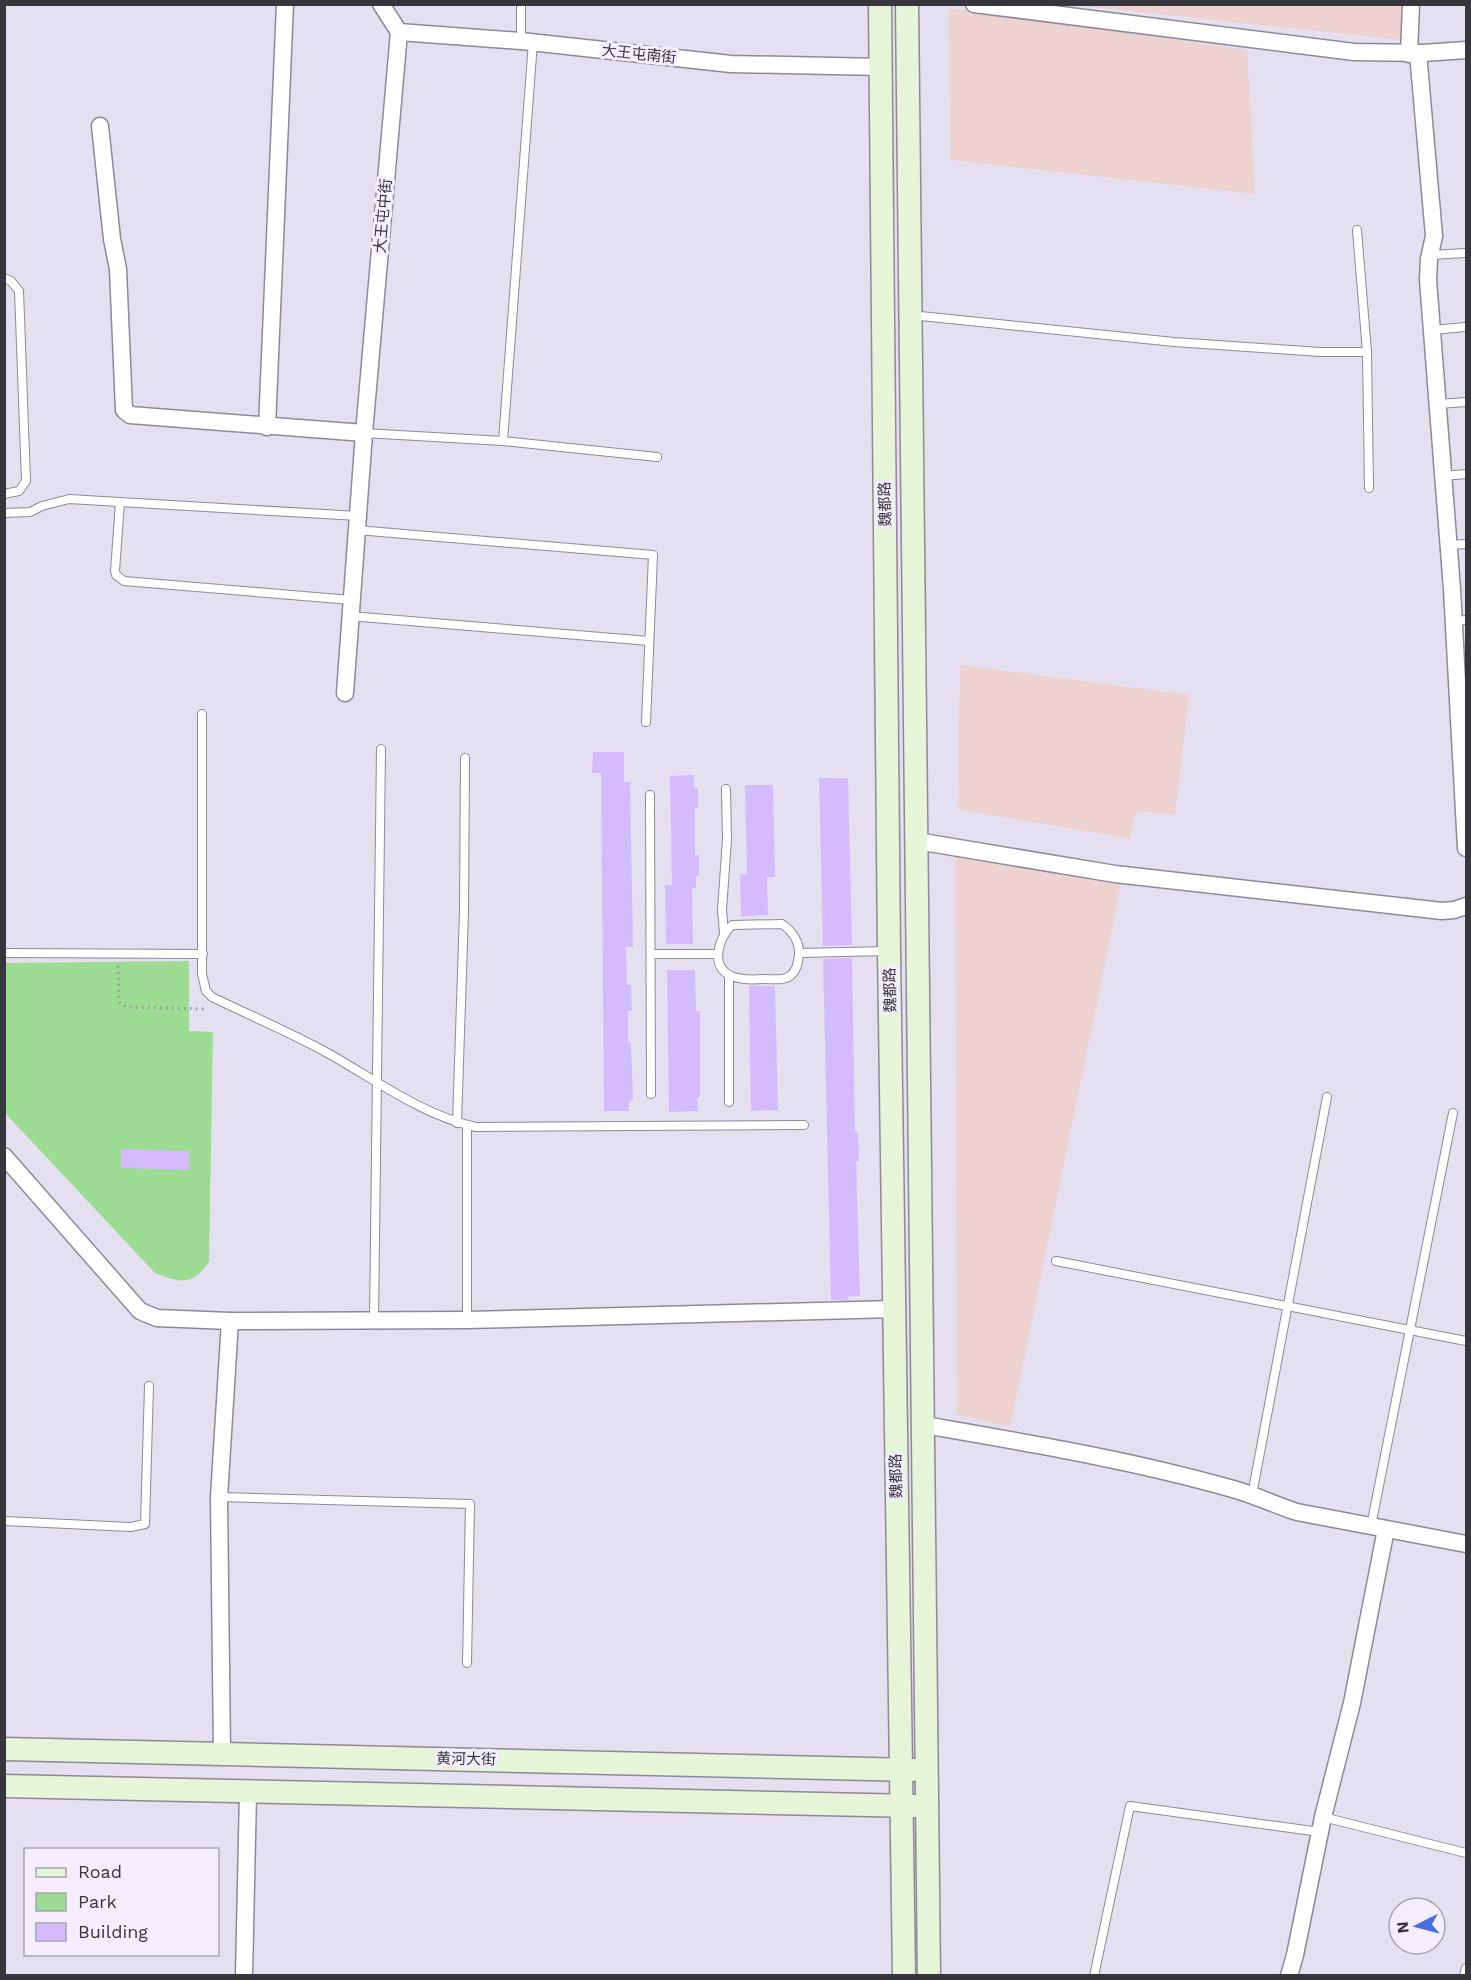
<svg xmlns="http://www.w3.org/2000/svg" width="1471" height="1980" font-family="'Work Sans','Noto Sans SC',sans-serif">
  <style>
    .commercial { fill: #edd2cf }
    .green { fill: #9ddc93 }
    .building { fill: #d3bbfe }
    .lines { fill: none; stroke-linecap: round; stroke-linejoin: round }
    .service-casing { stroke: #8e8998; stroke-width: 10 }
    .minor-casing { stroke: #8e8998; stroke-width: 19 }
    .secondary-casing { stroke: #8e8998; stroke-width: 25 }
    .path { stroke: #9a96a2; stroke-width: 3; stroke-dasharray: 1.5 4.5; stroke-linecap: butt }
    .service { stroke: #fff; stroke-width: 8 }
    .minor { stroke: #fff; stroke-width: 16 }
    .secondary { stroke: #e6f4d7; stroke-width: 22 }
    .labels { text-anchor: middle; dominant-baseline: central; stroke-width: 6; stroke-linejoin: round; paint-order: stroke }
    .street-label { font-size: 15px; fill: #38363d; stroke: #f3edfe }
  </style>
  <rect width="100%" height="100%" fill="#e5e0f0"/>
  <!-- commercial -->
  <g class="commercial">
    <polygon points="1074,5 1404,5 1402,40"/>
    <polygon points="949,8 1247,50 1255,194 951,160"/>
    <polygon points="960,665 1189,695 1175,815 1136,811 1130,839 958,809"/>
    <polygon points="955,854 1122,880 1010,1427 957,1414"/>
  </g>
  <!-- green -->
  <path class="green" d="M189,961V1031L213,1032L209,1262C193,1286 180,1283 155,1273L5,1113V963Z"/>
  <!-- building -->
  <g class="building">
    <polygon points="593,752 624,752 624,782 630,782 633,947 626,947 627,985 631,985 632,1011 628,1011 628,1042 631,1042 633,1100 629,1101 629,1111 604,1111 601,773 592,773"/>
    <polygon points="694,775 694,788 698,788 698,808 695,808 695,855 699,855 699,876 696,876 696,888 692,888 693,944 666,944 665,885 672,885 670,776"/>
    <polygon points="819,778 848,778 852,945 823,946"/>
    <polygon points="745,785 773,785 775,877 767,877 768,915 741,916 740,874 747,874"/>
    <polygon points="852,958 855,1132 858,1132 859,1161 856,1161 860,1296 848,1296 849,1300 831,1300 823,959"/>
    <polygon points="667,970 695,970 696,1011 700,1011 700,1097 697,1098 698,1111 669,1112"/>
    <polygon points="749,986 775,986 778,1110 751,1111"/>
    <polygon points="121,1149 189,1151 189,1170 121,1168"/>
  </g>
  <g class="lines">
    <!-- service casing -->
    <g class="service-casing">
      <g id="service">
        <polyline points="521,41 521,4"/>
        <polyline points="1357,230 1367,352 1369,488"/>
        <polyline points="1430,255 1466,253"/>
        <polyline points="4,278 11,281 19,291 26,481 19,491 4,494"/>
        <polyline points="911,315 1174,342 1320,352 1367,352"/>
        <polyline points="1432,330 1466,327"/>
        <polyline points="1438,404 1466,402"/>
        <polyline points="364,433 503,441 657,457"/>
        <polyline points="503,441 533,42"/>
        <polyline points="1443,476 1466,474"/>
        <polyline points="120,502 115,571 116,575 124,581 351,600"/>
        <polyline points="4,513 30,512 42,506 69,499 358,516"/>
        <polyline points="357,530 653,555 646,722"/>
        <polyline points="1448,545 1466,544"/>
        <polyline points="350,616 649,641"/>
        <polyline points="1454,621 1466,620"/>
        <path d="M202,714V974L206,991L212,997C249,1015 287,1031 324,1051C373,1078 421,1115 476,1127L804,1125"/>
        <polyline points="650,795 651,1094"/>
        <path d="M782,924C792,931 800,942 799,955C798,962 797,971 790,976C783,981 772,979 763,979C752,980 742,980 731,976C709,966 719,938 732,925Z"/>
        <polyline points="724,933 722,910 727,839 726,789"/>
        <polyline points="4,953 203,954"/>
        <polyline points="799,953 889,951"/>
        <polyline points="651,954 717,954"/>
        <polyline points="729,975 729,1102"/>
        <polyline points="457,1123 464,912 465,758"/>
        <polyline points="1056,1261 1466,1341"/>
        <polyline points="374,1320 381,749"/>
        <polyline points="467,1320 467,1125"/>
        <polyline points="1252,1495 1327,1097"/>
        <polyline points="219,1497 470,1504 467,1663"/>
        <polyline points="4,1521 131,1527 145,1524 149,1386"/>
        <polyline points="1371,1526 1453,1113"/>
        <polyline points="1323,1817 1466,1853"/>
        <polyline points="1094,1976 1130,1806 1320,1832"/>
        <polyline points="1464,1976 1466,1968"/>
      </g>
    </g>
    <!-- minor casing -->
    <g class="minor-casing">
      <g id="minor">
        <polyline points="974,4 1354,52 1423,53 1466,50"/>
        <polyline points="399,32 521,41 731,64 881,67"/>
        <polyline points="1418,53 1434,236 1429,259 1428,280 1452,589 1466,848"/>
        <polyline points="1409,54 1411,4"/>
        <polyline points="100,126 112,239 118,269 124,410 130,415 364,433"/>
        <polyline points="267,427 285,4"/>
        <polyline points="345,693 364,433 399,32 381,4"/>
        <polyline points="917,841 1115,874 1442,911 1454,910 1466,906"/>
        <polyline points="4,1156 140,1311 157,1318 230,1321 467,1320 894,1309"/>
        <path d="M924,1425C1028,1443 1131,1460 1233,1489C1255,1495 1275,1505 1297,1512L1466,1544"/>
        <polyline points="222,1753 219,1497 230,1321"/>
        <polyline points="244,1976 248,1792"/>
        <polyline points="1289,1976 1295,1955 1323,1817 1352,1703 1386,1529"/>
      </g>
    </g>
    <!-- secondary casing -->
    <g class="secondary-casing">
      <g id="secondary">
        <polyline points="880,4 889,951 904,1976"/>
        <polyline points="907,4 929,1976"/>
        <polyline points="4,1749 913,1770"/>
        <polyline points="4,1786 915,1806"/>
      </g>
    </g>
    <!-- path -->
    <polyline class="path" points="118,966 119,998 120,1003 128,1007 207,1009"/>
    <!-- service -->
    <use href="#service" class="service"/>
    <!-- minor -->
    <use href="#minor" class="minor"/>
    <!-- secondary -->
    <use href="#secondary" class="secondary"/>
  </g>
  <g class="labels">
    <!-- street labels -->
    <g class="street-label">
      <text transform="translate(639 54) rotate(6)">大王屯南街</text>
      <text transform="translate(383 216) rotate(-85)">大王屯中街</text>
      <text transform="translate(885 504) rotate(-91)">魏都路</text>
      <text transform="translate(890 990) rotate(-91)">魏都路</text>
      <text transform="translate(896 1476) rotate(-91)">魏都路</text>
      <text transform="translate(466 1759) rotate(1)">黄河大街</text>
    </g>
  </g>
  <!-- border -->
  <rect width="1471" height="1980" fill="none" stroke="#38363d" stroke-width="12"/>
  <!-- legend -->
  <rect x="24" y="1848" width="195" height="108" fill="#f3edfe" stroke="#a8a4b1" stroke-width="1.5"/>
  <rect x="36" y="1868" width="30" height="9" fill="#e6f4d7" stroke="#a8a4b1" stroke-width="1.5"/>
  <text x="78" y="1878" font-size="18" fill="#38363d">Road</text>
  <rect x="36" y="1893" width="30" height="18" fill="#9ddc93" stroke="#a8a4b1" stroke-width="1.5"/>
  <text x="78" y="1908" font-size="18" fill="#38363d">Park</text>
  <rect x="36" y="1923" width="30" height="18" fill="#d3bbfe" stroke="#a8a4b1" stroke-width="1.5"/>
  <text x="78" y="1938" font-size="18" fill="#38363d">Building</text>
  <!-- north arrow -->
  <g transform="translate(1417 1926) rotate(264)"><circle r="28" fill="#f3edfe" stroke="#a8a4b1" stroke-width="1.5"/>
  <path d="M0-4.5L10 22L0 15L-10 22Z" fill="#486ee1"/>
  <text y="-9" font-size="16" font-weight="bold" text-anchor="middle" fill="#38363d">N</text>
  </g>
</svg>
